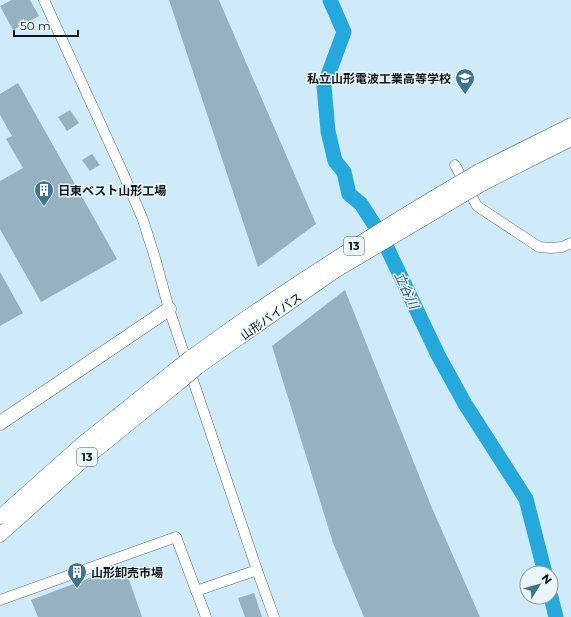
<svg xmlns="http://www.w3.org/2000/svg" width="571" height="617" font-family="Montserrat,'Noto Sans JP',sans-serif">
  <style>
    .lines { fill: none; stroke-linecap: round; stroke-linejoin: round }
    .river { stroke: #25a9dc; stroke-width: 15 }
    .building { fill: #96b2c0 }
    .minor-casing { stroke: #58727f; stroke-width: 11 }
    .highway-casing { stroke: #58727f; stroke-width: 15 }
    .minor { stroke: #fff; stroke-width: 10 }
    .highway { stroke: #fff; stroke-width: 14 }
    .highway-bridge-casing { stroke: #58727f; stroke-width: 15; stroke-linecap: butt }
    .highway-bridge { stroke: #fff; stroke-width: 14 }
    .labels { text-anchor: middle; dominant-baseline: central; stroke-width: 3; stroke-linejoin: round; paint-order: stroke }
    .shield { fill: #eaf6fc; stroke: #4f5a5f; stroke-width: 1 }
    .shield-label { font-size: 11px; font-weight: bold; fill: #0d171c }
    .poi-label { font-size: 12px; font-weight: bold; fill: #0d171c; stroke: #eaf6fc; text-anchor: start }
    .street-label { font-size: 12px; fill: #0d171c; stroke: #eaf6fc }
    .water-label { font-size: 13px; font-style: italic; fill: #27586e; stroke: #eaf6fc }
  </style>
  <rect width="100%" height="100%" fill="#cfebfa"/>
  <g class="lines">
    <!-- river -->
    <g class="river">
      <polyline points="330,0 344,32 324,86 328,131 335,161 344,172 349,194 361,204 381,235 438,355 465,404 526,499 545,573"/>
      <polyline points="551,597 556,617"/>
    </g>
  </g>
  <!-- building -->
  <g class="building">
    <polygon points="12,0 30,0 39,16 13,30 0,6"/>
    <polygon points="169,0 219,0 316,224 258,267"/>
    <polygon points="18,83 117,259 41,302 0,229 0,181 23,168 6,139 12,136 0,115 0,94"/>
    <polygon points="70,110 79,123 67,131 58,117"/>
    <polygon points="92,154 100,165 90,171 82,160"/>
    <polygon points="0,272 23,313 0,326"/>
    <polygon points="345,290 432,508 480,617 364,617 333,543 272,346"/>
    <polygon points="124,565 142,617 38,617 31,600"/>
    <polygon points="254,593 262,617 245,617 238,598"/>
  </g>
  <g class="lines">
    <!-- minor casing -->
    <g class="minor-casing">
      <g id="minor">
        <polyline points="44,0 123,173 143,220 155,258 169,309 257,570 274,617"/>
        <polyline points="455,165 477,206 539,247 551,248 562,247 571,243"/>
        <polyline points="196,591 257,570"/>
        <polyline points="0,600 176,537 206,617"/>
      </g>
    </g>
    <!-- highway casing -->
    <g class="highway-casing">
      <g id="highway">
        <polyline points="479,171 571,125"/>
        <polyline points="482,184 571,139"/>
        <polyline points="191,357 233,327"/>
        <polyline points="198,367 239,338"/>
        <polyline points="0,423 169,309"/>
        <polyline points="0,517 83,443 172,372"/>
        <polyline points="0,535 79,464 179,383"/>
      </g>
    </g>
    <!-- minor -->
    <use href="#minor" class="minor"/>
    <!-- highway -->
    <use href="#highway" class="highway"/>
    <!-- highway-bridge casing -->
    <g class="highway-bridge-casing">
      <g id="highway-bridge">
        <path d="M233,327C313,272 394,220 479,171"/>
        <polyline points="239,338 335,271 482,184"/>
        <polyline points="172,372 191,357"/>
        <polyline points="179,383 198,367"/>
      </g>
    </g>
    <!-- highway-bridge -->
    <use href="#highway-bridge" class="highway-bridge"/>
  </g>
  <!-- icons -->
  <defs>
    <g id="school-pin" transform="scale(1)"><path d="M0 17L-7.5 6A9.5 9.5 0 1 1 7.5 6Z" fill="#3d758f" stroke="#eaf6fc"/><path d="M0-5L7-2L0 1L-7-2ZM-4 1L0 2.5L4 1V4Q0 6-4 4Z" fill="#fff"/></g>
    <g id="building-pin" transform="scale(1)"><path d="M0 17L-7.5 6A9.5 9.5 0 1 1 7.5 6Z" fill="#3d758f" stroke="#eaf6fc"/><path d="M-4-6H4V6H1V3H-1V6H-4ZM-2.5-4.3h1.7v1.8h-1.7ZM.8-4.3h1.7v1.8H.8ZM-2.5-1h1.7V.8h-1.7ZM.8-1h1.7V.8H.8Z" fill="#fff"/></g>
  </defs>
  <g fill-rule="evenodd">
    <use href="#school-pin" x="465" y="78"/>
    <use href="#building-pin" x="44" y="190"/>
    <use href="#building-pin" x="77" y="572"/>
  </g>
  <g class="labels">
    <!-- shield labels -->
    <g class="shield">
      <rect x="344" y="237" width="20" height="18" rx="3"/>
      <rect x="77" y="448" width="20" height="18" rx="3"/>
    </g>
    <g class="shield-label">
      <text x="354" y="246">13</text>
      <text x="87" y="457">13</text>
    </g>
    <!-- poi labels -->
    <g class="poi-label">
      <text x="451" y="78" text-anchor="end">私立山形電波工業高等学校</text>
      <text x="58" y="190">日東ベスト山形工場</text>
      <text x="91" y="572">山形卸売市場</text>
    </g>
    <!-- street labels -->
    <g class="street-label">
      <text transform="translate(271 316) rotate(-35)">山形バイパス</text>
    </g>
    <!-- water labels -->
    <g class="water-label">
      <text transform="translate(407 290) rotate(65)">立谷川</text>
    </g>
  </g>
  <!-- north arrow -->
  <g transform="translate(539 585) rotate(53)"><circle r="19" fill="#eaf6fc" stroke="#929da2"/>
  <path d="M0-3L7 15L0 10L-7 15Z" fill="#3d758f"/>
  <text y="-6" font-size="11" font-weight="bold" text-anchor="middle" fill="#0d171c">N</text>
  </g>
  <!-- scale -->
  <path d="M14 30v6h64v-6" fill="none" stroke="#0d171c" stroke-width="2"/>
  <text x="20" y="30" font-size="12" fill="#0d171c" stroke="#eaf6fc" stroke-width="3" paint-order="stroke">50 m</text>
</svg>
